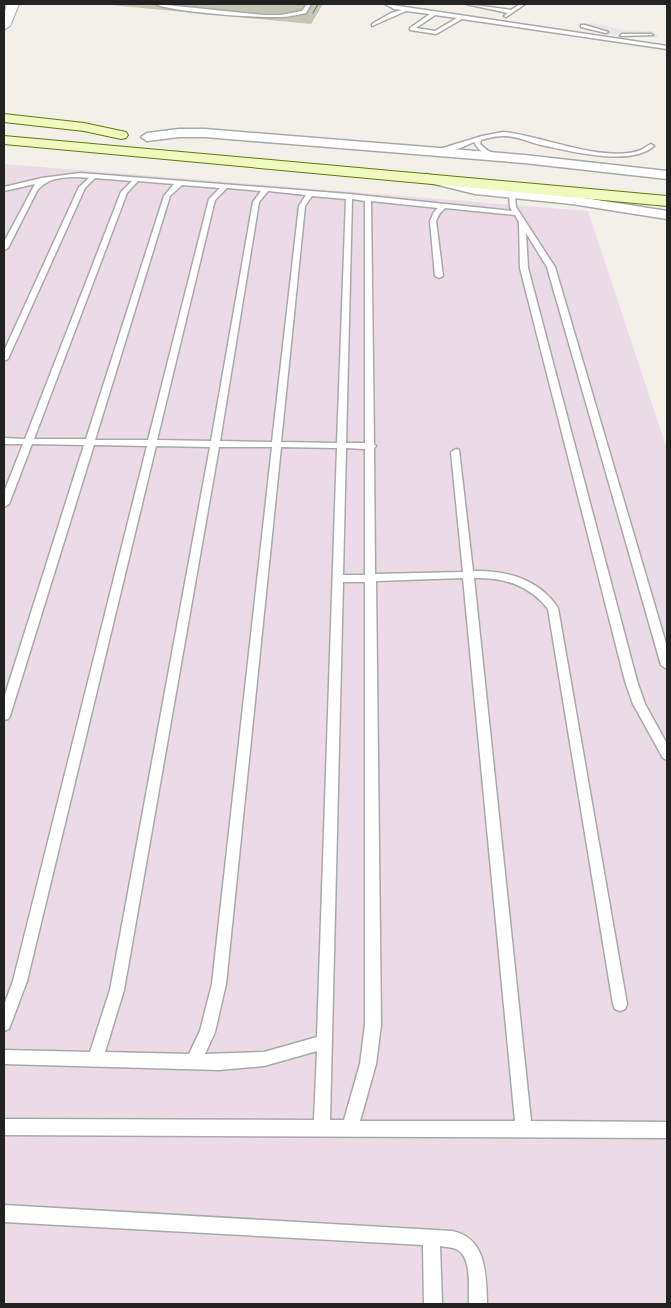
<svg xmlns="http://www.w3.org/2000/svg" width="671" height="1308" font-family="'Asap Condensed',sans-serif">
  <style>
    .industrial { fill: #ebdbe6 }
    .construction { fill: #c5c7b4 }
    .parking { fill: #e6e6e6 }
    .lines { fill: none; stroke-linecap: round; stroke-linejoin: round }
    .service-casing { stroke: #a9a9a9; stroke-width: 3 }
    .minor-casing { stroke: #a9a9a9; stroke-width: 3 }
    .tertiary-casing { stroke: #a9a9a9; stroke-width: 2 }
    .secondary-casing { stroke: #617b07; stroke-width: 2 }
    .service { fill: #fff; fill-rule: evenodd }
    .minor { fill: #fff; fill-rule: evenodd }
    .tertiary { fill: #fff; fill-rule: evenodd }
    .secondary { fill: #eff9c0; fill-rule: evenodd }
    .tram { stroke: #707070; stroke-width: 1 }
  </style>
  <rect width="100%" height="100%" fill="#f2f0e9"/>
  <!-- industrial -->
  <polygon class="industrial" points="4,164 588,211 667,449 667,1304 4,1304"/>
  <!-- construction -->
  <polygon class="construction" points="100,4 323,4 311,24"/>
  <!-- parking -->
  <polygon class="parking" points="592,23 624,30 653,31 659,38 606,34 580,26"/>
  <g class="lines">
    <!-- service casing -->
    <g class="service-casing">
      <g id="service">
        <path d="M156,4L264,15H281L302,11L307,4H311L306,13C297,15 288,17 279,17C259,18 169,12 156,4Z"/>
        <path d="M385,4L667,46V49L462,19L436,34L410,30V28L430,14L406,11L372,26V24L391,13L402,10L394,9ZM435,15L457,18L435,31L416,28Z"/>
        <polygon points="466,4 511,10 520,4 525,4 506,17 504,16 508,13"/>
        <polygon points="581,25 585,25 608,32 606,33 581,27"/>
        <polygon points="622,34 651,34 653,35 620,36"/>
        <path d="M503,132C540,135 605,164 641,150C644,148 647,146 651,144L654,146C630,167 570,151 541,145C529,142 517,136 503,136C496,136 488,138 481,140L480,144L488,151L503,156L504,157L501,159C490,156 479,153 474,142C463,147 444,156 433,151L482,136Z"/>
        <path d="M80,173L349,194L512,211L510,207L509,194L512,192L515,194L516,207L555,267L667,647V669L661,665L547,267L526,233L528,268L637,681L645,704L667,744V760L663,758L633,704L625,681L520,268L519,222L515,215L445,208L440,213L436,221L443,276L439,278L435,276L430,221L434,212L438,208L371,201L374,444L376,446L374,448L375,574L463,572L451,452L456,449L459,450L473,571C506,570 539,579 558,608L627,1004L625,1009L620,1011L615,1009L613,1004L548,609C529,585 503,577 474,578L531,1121L667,1122V1138L4,1135V1119L314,1120L317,1051L264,1066L219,1070L4,1064V1050L90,1052L110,990L210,447L156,446L27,981L9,1029L4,1031V1005L13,981L147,446L94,445L10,716L8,719L4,720V698L84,445L32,444L9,504L4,507V492L23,444H4V438L25,439L121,192L132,181L95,178L85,188L8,359L4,361V351L79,187L89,178C71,176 48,176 37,191L8,248L4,250V242L35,184L4,191V187L42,178ZM138,181L174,184L164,196L86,439H34L127,193ZM182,185L220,188L209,199L148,440H95L170,196ZM227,188L261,191L253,202L211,441L157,440L215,200ZM268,191L306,195L299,206L272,442L220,441L259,202ZM312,196L346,199L337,443L281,442L305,206ZM352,199L365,201V443H346ZM219,447H272L212,984L200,1031L189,1054L105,1052L124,990ZM281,447L337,448L317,1037L264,1052L205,1054L215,1032L226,984ZM346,448L365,449V575H343ZM463,578L515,1121H360L376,1064L381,1025L376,581ZM343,582H365V1025L360,1064L344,1120H330Z"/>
        <path d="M4,1205L452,1231C487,1238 486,1275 487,1304H469C468,1289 473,1257 456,1249C451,1247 445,1247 440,1246L442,1304H424L423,1245L4,1222Z"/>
      </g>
    </g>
    <!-- minor casing -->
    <g class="minor-casing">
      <g id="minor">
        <polygon points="179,129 205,129 524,155 667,171 667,179 524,163 205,137 179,137 147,141 141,137 147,133"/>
        <polygon points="426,174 475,186 572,196 667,211 667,219 572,204 475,194 422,181 420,178"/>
      </g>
    </g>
    <!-- tertiary casing -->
    <g class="tertiary-casing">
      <polygon id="tertiary" points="7,4 19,4 10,26 4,30 4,15"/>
    </g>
    <!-- secondary casing -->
    <g class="secondary-casing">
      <g id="secondary">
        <polygon points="4,114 84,123 126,132 128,135 126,138 121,139 84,131 4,122"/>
        <polygon points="4,136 667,196 667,206 4,144"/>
      </g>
    </g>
    <!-- service -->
    <use href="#service" class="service"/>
    <!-- minor -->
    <use href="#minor" class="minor"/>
    <!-- tertiary -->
    <use href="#tertiary" class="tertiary"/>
    <!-- secondary -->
    <use href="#secondary" class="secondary"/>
    <!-- tram -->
    <polyline class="tram" points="313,13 318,4"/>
  </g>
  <!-- border -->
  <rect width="671" height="1308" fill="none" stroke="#222222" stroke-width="10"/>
</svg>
